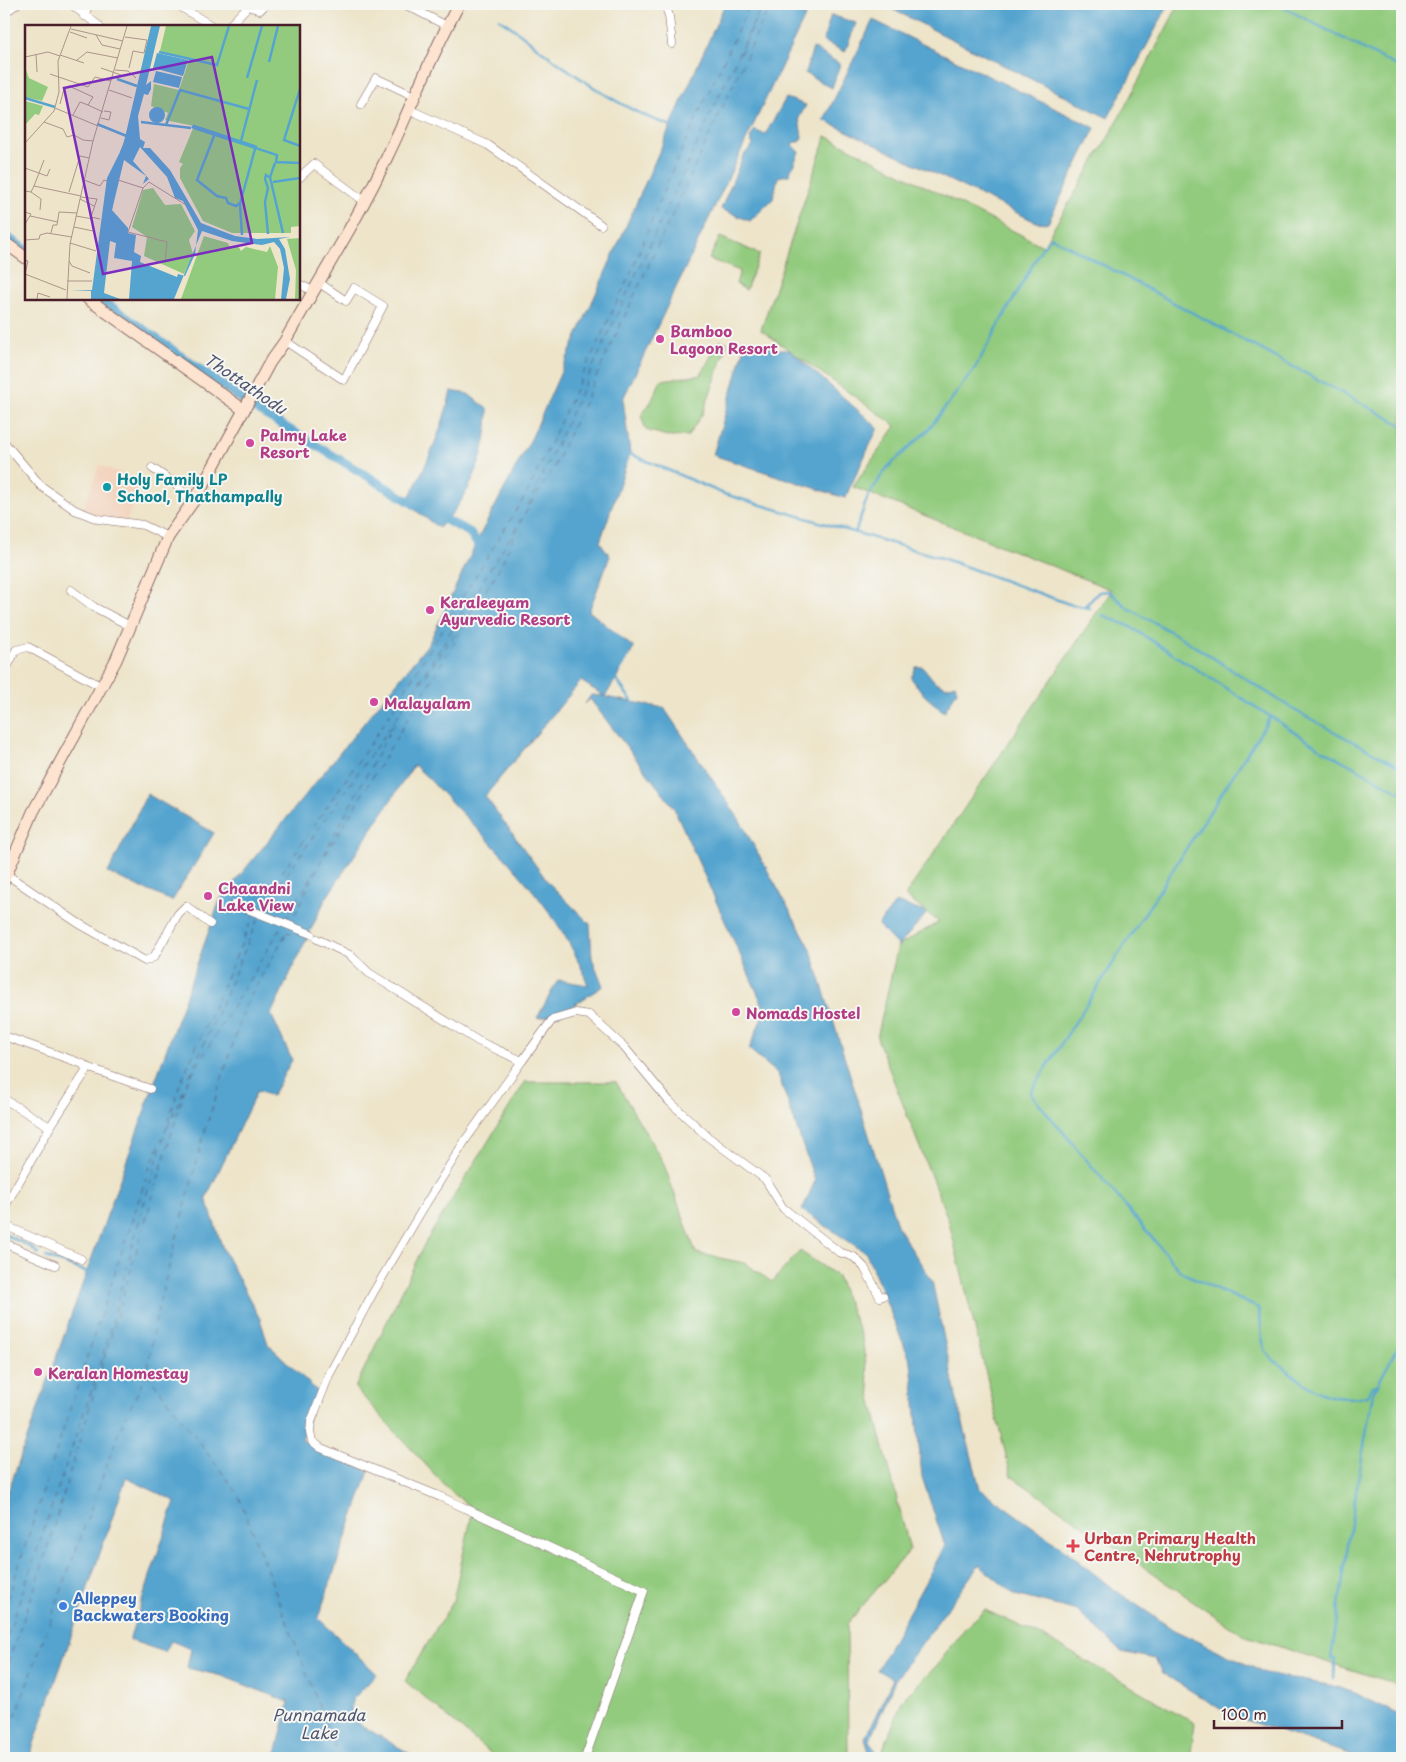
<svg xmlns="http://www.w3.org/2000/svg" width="1406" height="1762" font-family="'Playpen Sans',sans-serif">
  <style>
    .built { fill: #f3d4bf }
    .green { fill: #92cb7e; stroke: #6e7554 }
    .water { fill: #55a4cf; stroke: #50627d }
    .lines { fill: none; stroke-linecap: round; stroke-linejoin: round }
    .stream { stroke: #55a4cf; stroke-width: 2.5 }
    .canal { stroke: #55a4cf; stroke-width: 9 }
    .ferry { stroke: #4e546d; stroke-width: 1; stroke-dasharray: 6 5; stroke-linecap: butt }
    .street-casing { stroke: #836462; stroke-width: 9 }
    .secondary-casing { stroke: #836462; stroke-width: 13 }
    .street { stroke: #fff; stroke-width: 8 }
    .secondary { stroke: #fde4d0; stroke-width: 11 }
    .hotel-dot { fill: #d1479c; stroke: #f6f6f2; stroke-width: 2 }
    .culture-dot { fill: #0f9aa8; stroke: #f6f6f2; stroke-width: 2 }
    .health-dot { fill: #e0444e; stroke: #f6f6f2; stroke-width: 2 }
    .shop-dot { fill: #3f7fe0; stroke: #f6f6f2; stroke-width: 2 }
    .labels { text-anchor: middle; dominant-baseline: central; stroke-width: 4; stroke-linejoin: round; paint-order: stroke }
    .hotel-label { font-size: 15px; font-weight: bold; fill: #b23c85; stroke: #f6f6f2; text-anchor: start }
    .culture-label { font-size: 15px; font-weight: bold; fill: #0d838f; stroke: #f6f6f2; text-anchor: start }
    .health-label { font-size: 15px; font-weight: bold; fill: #be3a42; stroke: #f6f6f2; text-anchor: start }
    .shop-label { font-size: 15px; font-weight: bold; fill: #366cbe; stroke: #f6f6f2; text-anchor: start }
    .water-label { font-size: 16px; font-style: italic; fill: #4e546d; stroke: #f6f6f2 }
    .inset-river { fill: none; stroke: #55a4cf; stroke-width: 2.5 }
    .inset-road { fill: none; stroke: #ac958a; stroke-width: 1 }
    .view { fill: #7b2cbf; fill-opacity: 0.15; stroke: #7b2cbf; stroke-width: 2.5 }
    .inset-edge { fill: none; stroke: #4a1f2b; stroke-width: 2.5 }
  </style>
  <rect width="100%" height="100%" fill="#f6f6f2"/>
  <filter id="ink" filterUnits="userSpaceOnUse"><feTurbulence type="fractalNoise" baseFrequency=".02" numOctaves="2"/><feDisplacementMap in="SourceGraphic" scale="10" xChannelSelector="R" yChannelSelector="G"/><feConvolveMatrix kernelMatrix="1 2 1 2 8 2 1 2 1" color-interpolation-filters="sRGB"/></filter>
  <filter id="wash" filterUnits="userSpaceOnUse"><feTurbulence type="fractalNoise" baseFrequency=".0096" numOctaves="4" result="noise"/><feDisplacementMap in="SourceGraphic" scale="20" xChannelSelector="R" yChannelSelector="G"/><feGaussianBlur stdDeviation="1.12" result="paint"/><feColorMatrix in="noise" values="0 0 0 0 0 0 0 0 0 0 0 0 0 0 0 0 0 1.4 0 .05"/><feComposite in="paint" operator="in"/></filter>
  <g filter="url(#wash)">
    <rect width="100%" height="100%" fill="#ede4c9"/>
    <!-- built -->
    <polygon class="built" points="99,465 141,480 125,525 83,510"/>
    <!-- green -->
    <g class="green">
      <polygon points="1179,4 1402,4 1402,1686 1243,1635 1011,1476 949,1222 877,1038 898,946 939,922 905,896 1112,590 853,487 896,426 761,330 826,136 1043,246 1112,131"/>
      <polygon points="720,237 760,254 746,290 736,284 740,271 709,259"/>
      <polygon points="719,341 727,342 726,349 703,413 688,436 671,437 646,430 641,416 652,400 661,380 701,375"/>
      <polygon points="525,1082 616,1082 663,1162 696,1253 744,1263 772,1282 800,1251 837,1276 862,1338 871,1398 910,1550 847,1624 848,1758 496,1758 405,1681 453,1601 473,1509 449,1490 355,1388 425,1243"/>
      <polygon points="985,1610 1044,1637 1195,1723 1191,1752 1203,1758 880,1758 903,1699 938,1664 966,1627"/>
    </g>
    <!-- water -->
    <g class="water">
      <path d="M725,4H811L623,399L630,453L600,542L610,556L589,611L634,648L605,697L664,708L739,819L810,947L898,1228L932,1281L956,1396L980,1489L1065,1550L1112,1588L1174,1630L1265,1673L1333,1686L1355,1693L1402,1716V1758H1361L1230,1715L1162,1673L1155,1659L1122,1652L1078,1611L1015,1595L979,1565L895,1680L869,1742L877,1752L873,1758H865L869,1752L865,1738L893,1679L877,1670L945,1546L922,1477L911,1362L866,1253L802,1210L815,1181L778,1074L749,1049L765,1010L674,808L590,699L585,704L591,695L604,696L581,681L485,796L548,882L590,924L592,958L603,986L559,1015L537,1018L558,980L588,985C561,905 486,840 429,779L414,765L325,900L271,1014L292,1060L272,1096L257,1091L206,1198L223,1249L260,1319L268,1344L317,1391L302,1440L369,1471L318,1618L377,1674L352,1700L351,1712L356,1722L417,1758H275L289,1702L222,1676L187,1668L191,1649L171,1641L165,1652L129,1640L175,1501L126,1478L29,1758H4V1503L220,900L429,643L482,531L532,437Z"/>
      <polygon points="882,4 1169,4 1108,118"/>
      <polygon points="831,15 856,23 845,52 823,41"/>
      <polygon points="873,20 1095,128 1048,223 1036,222 824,120"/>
      <polygon points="813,48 840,64 832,88 805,73"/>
      <polygon points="786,98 806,105 799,118 802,137 800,142 794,142 792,145 799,152 789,175 778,177 773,199 750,221 721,209 743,156 753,145 750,138 755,130 765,135"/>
      <polygon points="746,343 791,351 878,428 845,498 713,455"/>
      <path d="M451,391L468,394L488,409C488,451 470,499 439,528L406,503C426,467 442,431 451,391Z"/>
      <polygon points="916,667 923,667 935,682 947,687 955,684 957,691 944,712 925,696 911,678"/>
      <polygon points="147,794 214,833 172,901 108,873"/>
      <polygon points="896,902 927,913 898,946 878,925"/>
    </g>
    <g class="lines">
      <!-- stream -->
      <g class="stream">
        <polyline points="1277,4 1402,69"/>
        <path d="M499,19C515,28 528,40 542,51C580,79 625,111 669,125"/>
        <polyline points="628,453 724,494 942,558 1069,604 1090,608"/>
        <polyline points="855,533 868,496 887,468 929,429 975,368 1042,248 1051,237 1402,425"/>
        <polyline points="1084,607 1099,592 1109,591 1126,607 1182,638 1296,711 1402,768"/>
        <polyline points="1102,615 1129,626 1321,749 1402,793"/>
        <polyline points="615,678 634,704"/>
        <path d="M1271,716L1030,1093L1181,1272L1258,1308C1262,1321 1260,1337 1265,1349C1268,1358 1278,1363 1284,1368C1314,1391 1328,1403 1367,1396L1372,1386L1378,1385"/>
        <polyline points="4,1234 31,1247 38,1254"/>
        <polyline points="46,1257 87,1272"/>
        <polyline points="1334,1678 1335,1659 1331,1659 1353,1510 1373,1393 1402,1339"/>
      </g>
      <!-- canal -->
      <g class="canal">
        <polyline points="4,235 26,250"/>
        <polyline points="100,299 259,411 417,506"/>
        <polyline points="438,516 469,532 483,552"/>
      </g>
      <!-- ferry -->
      <g class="ferry">
        <polyline points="740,54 763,4"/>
        <polyline points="528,506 762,4"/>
        <polyline points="492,581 496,574"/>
        <polyline points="407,702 477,603"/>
        <polyline points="326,854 500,567 522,519"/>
        <polyline points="257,909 381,728 527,493 632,270 671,173 750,4"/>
        <polyline points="261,911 395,720"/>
        <polyline points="285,920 316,870"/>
        <polyline points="290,924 330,843 399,714 553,469 771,4"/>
        <polyline points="286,932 307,936"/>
        <polyline points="190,1076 259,917"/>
        <polyline points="168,1127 184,1089"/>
        <polyline points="147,1373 238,1494 339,1758"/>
        <polyline points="4,1610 148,1172 162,1139"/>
        <polyline points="4,1646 101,1363 143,1207 179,1086 254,915"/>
        <polyline points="4,1673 39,1576 187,1082 282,926"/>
        <polyline points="4,1748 120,1429 147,1373 158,1308 206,1127 246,1004 288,930"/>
      </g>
    </g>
  </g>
  <g filter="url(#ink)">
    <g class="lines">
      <!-- street casing -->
      <g class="street-casing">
        <g id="street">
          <polyline points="71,4 99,26"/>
          <polyline points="176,4 212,26"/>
          <polyline points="404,4 447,26"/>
          <polyline points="665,4 669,16 672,44"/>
          <polyline points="4,13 17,4"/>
          <polyline points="84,16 89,4"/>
          <polyline points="229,26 248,6 260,10 266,4"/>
          <polyline points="361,104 376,78 414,96"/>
          <polyline points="408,109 488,145 601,225"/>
          <polyline points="299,178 314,164 364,201"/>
          <polyline points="299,284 313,291"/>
          <polyline points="285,341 344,380 383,306 354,288 346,301 318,282"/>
          <polyline points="4,442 41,486 75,510 98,519 143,525 168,537"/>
          <polyline points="152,468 174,483 193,503"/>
          <polyline points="71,590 94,607 130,626"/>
          <polyline points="4,673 16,650 28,647 102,687"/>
          <polyline points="6,874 78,923 145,961 154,957 178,914 186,906 210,924"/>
          <polyline points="235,904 311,934"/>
          <polyline points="317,939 350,955 369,973 478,1041 522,1061 466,1139 422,1210 373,1293 329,1375 311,1422 310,1433 312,1441 321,1448 441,1497 644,1591 585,1758"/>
          <polyline points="4,1036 83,1064 87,1070 50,1127 4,1208"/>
          <polyline points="522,1061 552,1020 576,1013 589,1015 624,1047 669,1101 708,1137 765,1179 783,1208 839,1252 854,1257 864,1267 880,1297 883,1296"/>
          <polyline points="87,1067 150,1089"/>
          <polyline points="4,1099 50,1127"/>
          <polyline points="4,1225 81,1259"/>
          <polyline points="4,1243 55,1265"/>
        </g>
      </g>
      <!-- secondary casing -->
      <g class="secondary-casing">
        <g id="secondary">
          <polyline points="4,242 26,258"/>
          <polyline points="88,299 244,410"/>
          <path d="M4,880L33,812L116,660L168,537L199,493L270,362L285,341C319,280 358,219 388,155C412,105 432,53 459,4"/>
        </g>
      </g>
      <!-- street -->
      <use href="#street" class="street"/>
      <!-- secondary -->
      <use href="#secondary" class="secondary"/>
    </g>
  </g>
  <!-- markers -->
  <g class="hotel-dot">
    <circle cx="660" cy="339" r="5"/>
    <circle cx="250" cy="443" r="5"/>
    <circle cx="430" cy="610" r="5"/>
    <circle cx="374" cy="702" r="5"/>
    <circle cx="208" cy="896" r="5"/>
    <circle cx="736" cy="1012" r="5"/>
    <circle cx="38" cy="1372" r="5"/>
  </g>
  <circle class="culture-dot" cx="107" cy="487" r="5"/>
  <path class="health-dot" d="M1070.5 1538.5h5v5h5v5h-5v5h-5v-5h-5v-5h5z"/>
  <circle class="shop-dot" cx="63" cy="1606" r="5"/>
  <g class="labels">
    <!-- hotel labels -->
    <g class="hotel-label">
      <text x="670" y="330">Bamboo<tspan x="670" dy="17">Lagoon Resort</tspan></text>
      <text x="260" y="434">Palmy Lake<tspan x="260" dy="17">Resort</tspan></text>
      <text x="440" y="601">Keraleeyam<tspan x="440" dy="17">Ayurvedic Resort</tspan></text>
      <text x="384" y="702">Malayalam</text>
      <text x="218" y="887">Chaandni<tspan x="218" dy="17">Lake View</tspan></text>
      <text x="746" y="1012">Nomads Hostel</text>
      <text x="48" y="1372">Keralan Homestay</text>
    </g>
    <!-- culture labels -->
    <g class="culture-label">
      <text x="117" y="478">Holy Family LP<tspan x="117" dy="17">School, Thathampally</tspan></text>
    </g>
    <!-- health labels -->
    <g class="health-label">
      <text x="1084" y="1537">Urban Primary Health<tspan x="1084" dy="17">Centre, Nehrutrophy</tspan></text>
    </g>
    <!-- shop labels -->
    <g class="shop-label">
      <text x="73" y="1597">Alleppey<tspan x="73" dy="17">Backwaters Booking</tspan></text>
    </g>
    <!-- water labels -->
    <g class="water-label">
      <text transform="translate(246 383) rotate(34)">Thottathodu</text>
      <text x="319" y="1714">Punnamada<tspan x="319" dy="18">Lake</tspan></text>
    </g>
  </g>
  <!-- overview -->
  <g transform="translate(25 25)">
    <rect width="275" height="275" fill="#ede4c9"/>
    <path d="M141,1H275V201L266,202V208H207L178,196L155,153V143L158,139L154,137L169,101L140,95L143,88L126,81L129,59L154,65L164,35L135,26ZM0,42L4,53L23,62L17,76L0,72ZM0,76L18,81L14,90L10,89L0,100ZM128,163L140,180L156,179L170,206L164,215L168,229L159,249L119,231L122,212L107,202L118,165ZM179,211L203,218L204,221H213L216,226L221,222L242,227L245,221L253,242L250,274H156ZM275,213V274H270L271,245L262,214Z" fill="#92cb7e"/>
    <path d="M126,1H135L121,60L126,56V64L123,70L119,69L113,91L115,114L120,117L118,123H125L145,145L176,198L210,211L232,214L265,212L254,214L260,224L265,254L261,274H256L259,243L255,224L249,217L237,220L207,216L177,206L149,274H104L107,236L89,233L91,218L85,216L79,268L95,274H66V266H46L67,265L82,153L98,121ZM115,122L142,152L150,173L158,176L173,205L170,229L160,251L153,249L152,252L115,237L116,231L109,227L111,210L103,208V203L87,185L99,135L121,151L118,159L124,154L108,136ZM132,28L163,35L158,51L128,43ZM131,46L157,52L154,63L128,57ZM124 90a8 8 0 1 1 16 0a8 8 0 1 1-16 0Z" fill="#55a4cf" fill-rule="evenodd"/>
    <path class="inset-river" d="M134,27L192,40L204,1M123,34L132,1M244,37L253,1M222,53L237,1M92,54L112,61M275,64L259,115L275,121M0,73L30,82M112,73L129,1M116,97L166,103M72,99L104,112M141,100L155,65L224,84M167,103L169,101L232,122M169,103L252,130L251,137L275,138M189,111L172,155L192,171L201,173L203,178L211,181L215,178M216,116L232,55M96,128L105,104M250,138L245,152L258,208M87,152L104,113L130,1M90,152L98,128M248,157L275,153M85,205L97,215L115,243L124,274M243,209L240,177L243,163L240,154L241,150L244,152M217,210L215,179L230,124M75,248L79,222M74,256L81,190M72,271L75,255M71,274L86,156M75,274L89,158"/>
    <path class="inset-road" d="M46,4L98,16M45,7L62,13M71,10L77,20L95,24M100,12L122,15L119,28L108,26L104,43M11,29L12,47M35,30L59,38M0,32L23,27L35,31M52,35L62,27L93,33M76,43L96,50M90,45L103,46L111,53M25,49L63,62L70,52L86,56M84,65L107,73M35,79L39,64L44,61L68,72L63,80L78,87M30,83L73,101M48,90L55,77L63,80M76,93L84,95L86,87L79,86M19,97L38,104L42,112L49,110L58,115L68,116M0,118L29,86L34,67L33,36L46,1M0,143L22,151L25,144M59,155L75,161L79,155L82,156M93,155L118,163L103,207L142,217L140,237M9,161L56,171M118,163L124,157L161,180M0,166L6,167L9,161L19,135M6,167L16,174L15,185M44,167L55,131L64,133M56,172L72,174L66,192L75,194M55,174L69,181M0,187L6,189L0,199M5,191L33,197M51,191L68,194M49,202L68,206M26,208L28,200H32L34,187L52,188M0,215L14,214L15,210L22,208L47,212M45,218L71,226M0,235L3,236L0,249M44,236L47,241L65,248M0,249L41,265M42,256H67M12,274L13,268L25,272M42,274L45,219L68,116L102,1"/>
    <path class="view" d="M187,32L227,218L78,249L39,63Z"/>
    <rect width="275" height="275" class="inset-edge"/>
  </g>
  <!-- margin -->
  <rect width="1406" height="1762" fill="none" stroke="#f6f6f2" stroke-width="20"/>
  <!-- scale -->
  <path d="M1214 1720v8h128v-8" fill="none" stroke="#4a1f2b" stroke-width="2.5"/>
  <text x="1221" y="1720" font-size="15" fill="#4a1f2b" stroke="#f6f6f2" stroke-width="4" paint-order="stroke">100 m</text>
</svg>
